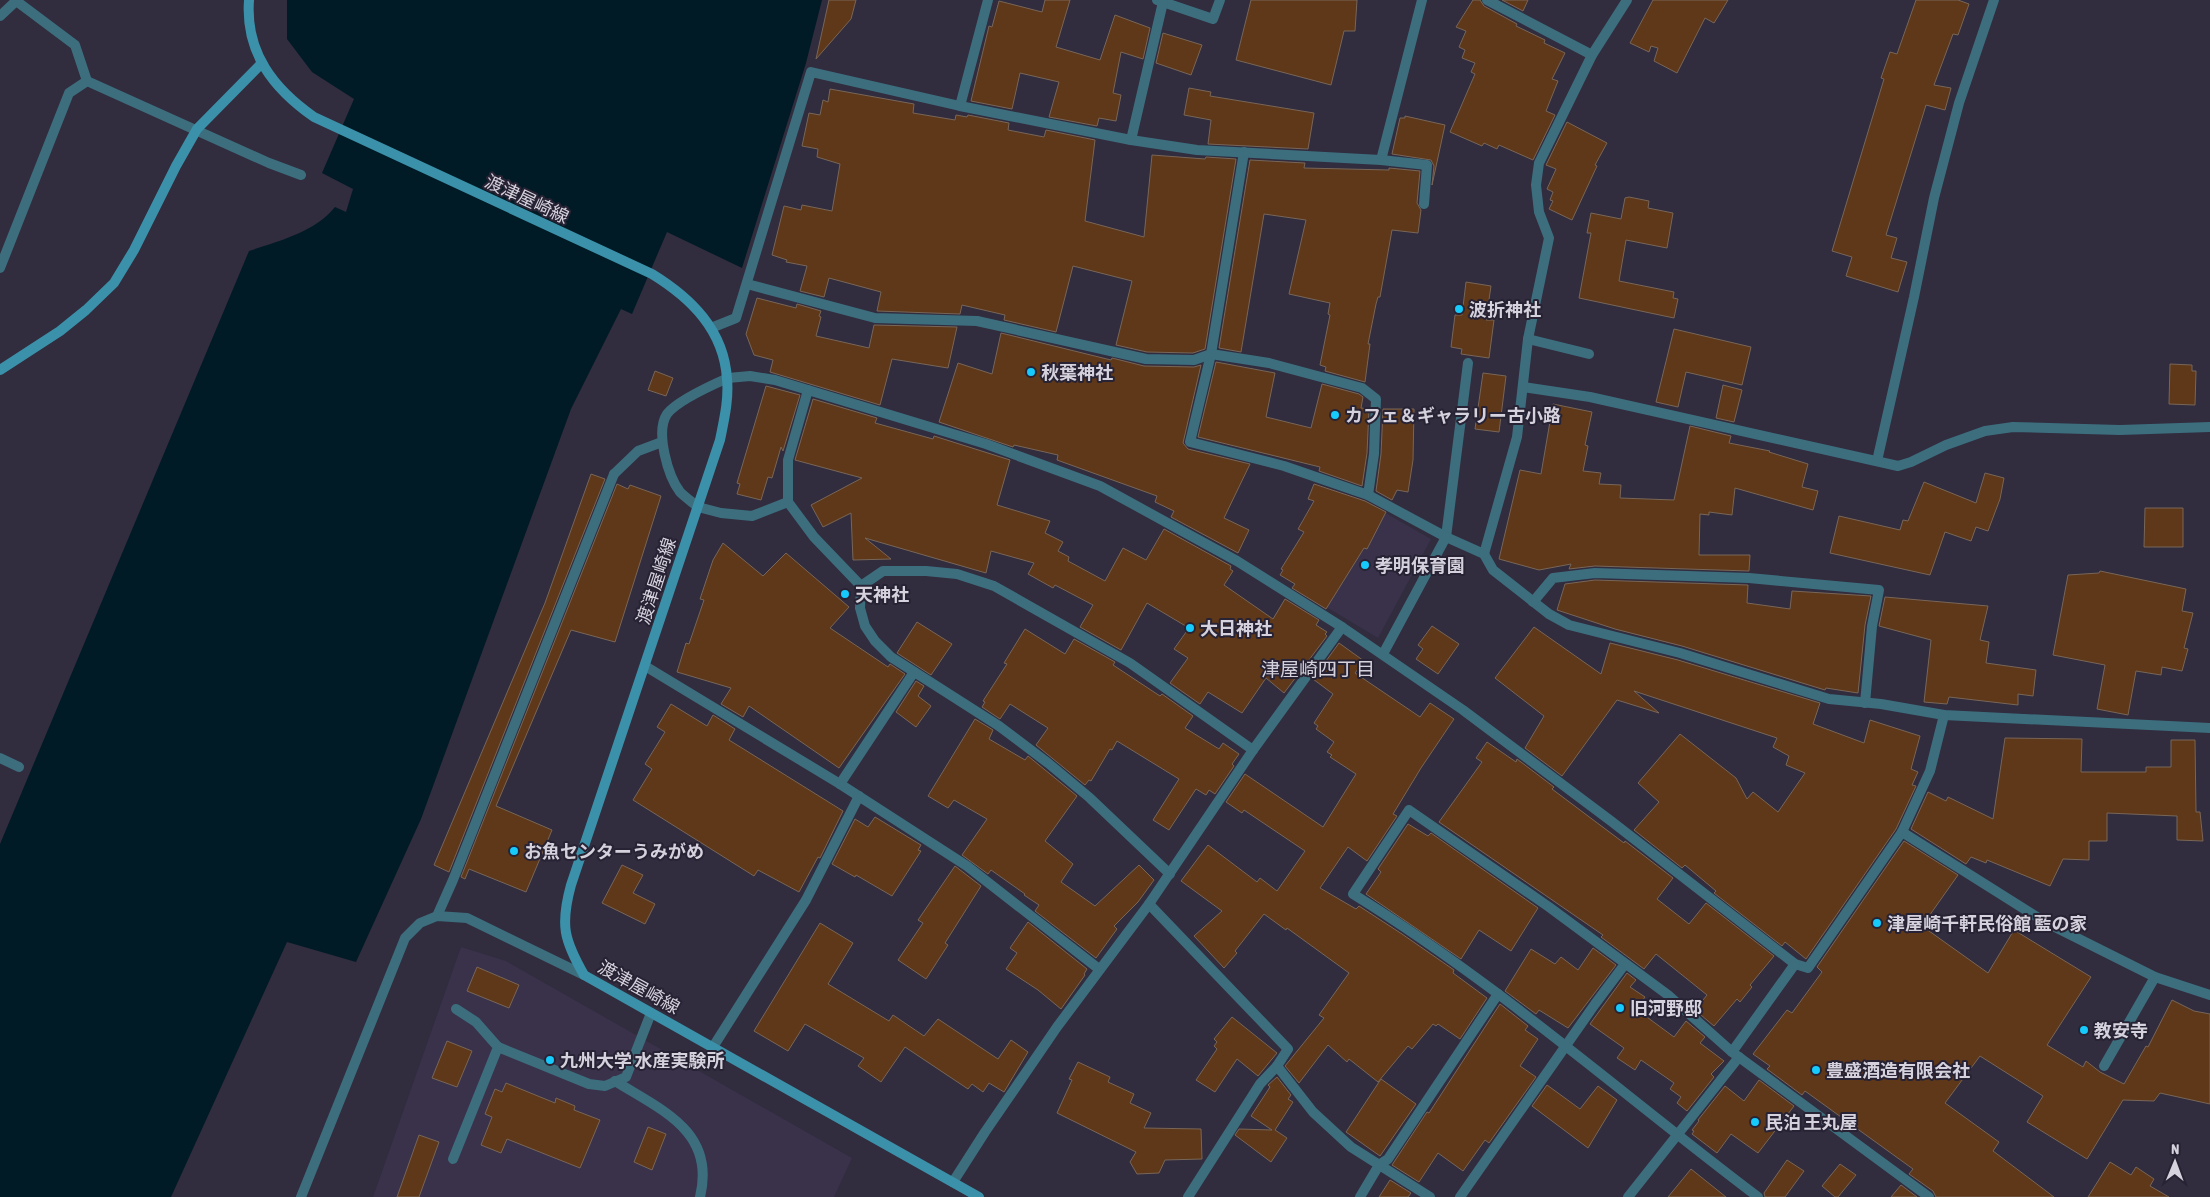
<svg xmlns="http://www.w3.org/2000/svg" width="2210" height="1197" font-family="'Asap Condensed','Noto Sans JP',sans-serif">
  <style>
    .built { fill: #39324a }
    .water { fill: #001b26 }
    .building { fill: #5e3818; stroke: #786658 }
    .lines { fill: none; stroke-linecap: round; stroke-linejoin: round }
    .lane { stroke: #3c6e7d; stroke-width: 10 }
    .street { stroke: #3c6e7d; stroke-width: 10 }
    .secondary { stroke: #3b91a9; stroke-width: 10 }
    .poi-dot { fill: #16cafb; stroke: #282334; stroke-width: 2 }
    .labels { text-anchor: middle; dominant-baseline: central; stroke-width: 4; stroke-linejoin: round; paint-order: stroke }
    .street-label { font-size: 18px; fill: #d5d2dd; stroke: #282334 }
    .poi-label { font-size: 18px; font-weight: bold; fill: #d5d2dd; stroke: #282334; text-anchor: start }
    .neighbourhood-label { font-size: 19px; fill: #d5d2dd; stroke: #282334 }
  </style>
  <rect width="100%" height="100%" fill="#312c3e"/>
  <!-- built -->
  <g class="built">
    <polygon points="1375,507 1431,539 1378,638 1298,590"/>
    <polygon points="461,947 506,961 852,1158 834,1197 373,1197"/>
  </g>
  <!-- water -->
  <path class="water" d="M287,0H822L806,63L742,268L667,232L632,314L621,309L571,409L421,819L356,962L287,942L171,1197H0V844L249,251C279,241 315,232 335,207L346,212L353,189L322,173L354,99L312,72L287,39Z"/>
  <!-- building -->
  <g class="building">
    <polygon points="829,0 856,0 851,19 816,59"/>
    <polygon points="1045,0 1070,0 1056,47 1100,60 1115,15 1150,28 1143,59 1121,52 1113,93 1121,95 1116,121 1099,118 1097,126 1049,117 1059,82 1020,73 1012,109 971,101 989,26 992,27 999,1 1042,12"/>
    <polygon points="1251,0 1357,0 1355,31 1344,31 1331,85 1236,60"/>
    <polygon points="1473,0 1480,0 1484,6 1517,24 1516,26 1545,40 1544,43 1565,53 1552,79 1558,81 1546,111 1555,115 1533,160 1499,145 1497,149 1484,143 1482,146 1450,132 1475,74 1471,72 1475,63 1462,58 1465,50 1459,47 1466,31 1456,27"/>
    <polygon points="1502,0 1528,0 1523,11"/>
    <polygon points="1653,0 1728,0 1714,23 1705,18 1677,73 1654,61 1658,48 1651,46 1649,52 1630,43"/>
    <polygon points="1916,0 1958,0 1969,4 1958,35 1953,34 1934,85 1951,88 1945,110 1926,105 1886,235 1897,238 1891,258 1907,262 1898,292 1846,276 1852,257 1832,251 1884,79 1881,78 1890,52 1897,54"/>
    <polygon points="1163,33 1202,45 1191,75 1156,63"/>
    <polygon points="1189,88 1211,92 1210,96 1314,113 1308,149 1208,144 1211,120 1184,115"/>
    <polygon points="830,89 914,104 913,113 955,120 956,115 967,117 968,115 1009,123 1008,130 1044,137 1046,130 1095,140 1085,221 1144,237 1152,155 1205,159 1206,157 1236,159 1205,349 1193,353 1147,352 1116,345 1132,281 1073,266 1056,332 1004,320 1005,315 962,305 960,314 877,311 881,292 829,278 824,297 800,291 807,266 786,262 787,260 772,255 784,206 801,210 802,205 832,211 840,164 817,157 818,149 802,146 809,113 820,115 823,100 828,102"/>
    <polygon points="1405,116 1445,125 1432,185 1434,166 1431,160 1392,154 1400,118 1405,118"/>
    <polygon points="1567,122 1607,143 1595,165 1597,166 1572,220 1549,209 1553,201 1550,200 1553,192 1547,189 1556,169 1546,165"/>
    <polygon points="1250,160 1305,163 1304,168 1389,170 1389,168 1420,171 1417,203 1421,210 1418,233 1392,230 1380,297 1378,297 1376,304 1368,344 1370,344 1365,382 1325,371 1326,367 1320,365 1330,315 1328,314 1330,303 1289,294 1306,220 1264,214 1241,352 1219,348"/>
    <polygon points="1629,197 1649,201 1648,208 1673,213 1667,248 1626,240 1619,281 1674,292 1673,298 1678,299 1674,318 1579,298 1591,233 1587,233 1591,213 1621,219 1625,198"/>
    <polygon points="1466,282 1491,286 1486,320 1494,320 1489,358 1461,354 1462,349 1451,347 1455,315 1462,315"/>
    <polygon points="757,298 796,308 797,304 821,311 819,316 821,317 816,336 869,348 874,325 957,327 948,368 892,359 880,405 770,372 773,360 754,355 746,334"/>
    <polygon points="1674,329 1751,347 1742,385 1686,372 1678,407 1656,402"/>
    <polygon points="1001,333 1111,360 1112,358 1144,366 1194,367 1201,365 1183,443 1188,449 1250,464 1224,518 1249,530 1238,553 1171,517 1174,511 1155,502 1157,496 1057,460 1058,455 1014,445 1013,447 939,422 958,363 992,374"/>
    <polygon points="1216,362 1275,373 1266,417 1311,428 1322,384 1359,394 1363,397 1361,408 1369,409 1367,453 1362,486 1319,471 1320,467 1198,437"/>
    <polygon points="2170,364 2192,365 2192,371 2196,371 2195,405 2169,404"/>
    <polygon points="655,371 673,378 666,396 648,390"/>
    <polygon points="1483,373 1506,376 1499,432 1475,429"/>
    <polygon points="1723,385 1742,390 1734,422 1716,418"/>
    <polygon points="766,386 800,395 783,451 781,447 772,478 768,477 761,500 737,494 740,484 737,483"/>
    <polygon points="813,399 877,418 875,423 933,439 934,436 1010,460 997,505 1050,521 1045,533 1063,542 1058,551 1069,557 1068,561 1105,581 1123,548 1146,560 1164,529 1231,566 1230,569 1233,571 1224,585 1273,619 1285,599 1319,620 1316,625 1327,632 1325,634 1327,636 1284,693 1266,678 1242,713 1208,692 1200,704 1170,683 1188,658 1174,649 1189,628 1147,603 1121,650 1080,627 1093,605 1055,585 1053,588 1028,574 1034,563 991,551 986,573 865,538 891,559 853,560 851,513 823,527 811,505 862,478 795,460"/>
    <polygon points="1553,404 1592,412 1585,445 1588,446 1583,471 1601,473 1599,484 1621,485 1620,498 1674,500 1690,426 1731,436 1729,443 1770,451 1769,452 1808,464 1802,487 1818,491 1813,510 1735,488 1732,515 1709,512 1709,515 1700,514 1699,555 1750,555 1749,571 1595,566 1569,569 1571,564 1539,570 1499,559 1520,470 1541,474"/>
    <polygon points="1383,409 1414,409 1413,460 1408,492 1397,490 1392,500 1376,491 1381,454"/>
    <polygon points="1985,473 2004,478 2000,499 1988,531 1976,527 1971,541 1945,532 1930,575 1830,553 1839,516 1900,530 1903,520 1908,521 1924,482 1976,503"/>
    <polygon points="591,474 605,479 449,872 434,865 545,603"/>
    <polygon points="617,484 628,489 630,485 661,496 615,642 571,630 496,806 552,830 526,892 469,869 465,879 461,877"/>
    <polygon points="1314,484 1365,501 1386,512 1367,549 1364,548 1326,609 1292,588 1295,584 1280,575 1283,570 1281,569 1304,532 1298,529 1314,501 1308,499"/>
    <polygon points="2145,508 2183,508 2183,547 2144,547"/>
    <polygon points="723,543 763,576 786,553 849,607 830,628 888,667 890,664 905,674 839,768 749,706 743,717 721,704 731,688 677,672 686,643 689,644 704,600 700,599 713,560"/>
    <polygon points="2100,571 2186,589 2182,611 2193,613 2184,648 2188,649 2182,671 2162,667 2161,675 2136,671 2128,715 2097,709 2105,665 2053,655 2068,575 2099,573"/>
    <polygon points="1595,580 1748,585 1747,603 1790,609 1792,591 1871,596 1865,625 1858,693 1826,688 1825,690 1682,646 1615,629 1557,610 1565,584"/>
    <polygon points="1885,597 1988,606 1980,640 1989,642 1986,663 2036,670 2033,696 2018,694 2018,705 1949,697 1947,704 1924,702 1931,640 1879,626"/>
    <polygon points="917,622 952,644 931,675 897,653"/>
    <polygon points="1432,626 1459,644 1438,674 1416,659 1423,649 1418,645"/>
    <polygon points="1534,627 1601,674 1610,643 1678,660 1820,703 1813,724 1864,743 1870,720 1920,736 1911,769 1918,772 1912,785 1916,786 1896,829 1806,959 1785,942 1782,946 1714,893 1716,891 1685,865 1682,868 1634,830 1659,802 1638,783 1680,734 1736,778 1747,799 1753,792 1778,812 1805,773 1786,765 1789,756 1773,747 1777,738 1634,691 1659,713 1617,700 1562,776 1525,748 1544,716 1495,678"/>
    <polygon points="1025,629 1065,654 1074,639 1115,662 1113,665 1160,696 1162,694 1193,716 1185,728 1219,749 1223,743 1239,754 1232,764 1234,766 1215,794 1209,790 1206,795 1196,789 1169,830 1153,820 1179,779 1117,741 1112,750 1110,749 1091,781 1089,780 1085,785 1036,745 1048,728 1010,704 1000,719 982,707 985,702 983,701 1007,664 1004,663"/>
    <polygon points="1339,643 1364,661 1355,673 1420,717 1430,703 1454,719 1421,768 1393,814 1397,816 1367,861 1348,847 1320,888 1356,909 1359,906 1402,934 1454,970 1453,973 1487,998 1460,1039 1438,1024 1436,1026 1433,1024 1412,1049 1408,1046 1378,1082 1349,1059 1347,1062 1328,1045 1299,1083 1285,1066 1324,1018 1319,1015 1349,973 1287,928 1286,930 1264,914 1235,951 1237,953 1224,968 1194,936 1222,911 1181,881 1208,845 1257,882 1260,878 1277,891 1305,851 1244,810 1242,813 1226,802 1245,774 1323,827 1356,774 1330,757 1332,755 1327,752 1334,742 1316,729 1318,726 1314,723 1333,694 1313,679"/>
    <polygon points="916,681 924,686 918,696 931,706 916,727 896,712"/>
    <polygon points="671,704 707,726 713,715 735,729 729,740 843,811 820,858 818,857 799,892 758,870 754,876 633,800 652,769 645,764 665,732 657,727"/>
    <polygon points="975,719 993,730 989,739 1025,760 1028,756 1077,796 1045,841 1073,864 1061,882 1095,906 1139,865 1154,880 1138,902 1114,926 1117,929 1096,958 1035,911 1039,905 1024,895 1025,894 991,870 988,874 962,855 987,819 954,800 948,808 928,796"/>
    <polygon points="2005,738 2082,739 2081,772 2146,772 2146,767 2171,767 2171,740 2195,740 2196,812 2200,812 2203,841 2177,840 2177,816 2107,813 2107,841 2089,841 2089,860 2063,859 2050,886 1987,860 1986,863 1971,857 1966,864 1911,829 1928,792 1946,801 1948,797 1993,819"/>
    <polygon points="1487,742 1516,762 1517,759 1554,787 1552,789 1624,843 1625,841 1673,878 1657,899 1689,924 1706,903 1774,956 1750,985 1752,987 1740,1002 1737,999 1714,1026 1695,1010 1707,995 1656,954 1644,969 1601,937 1603,935 1439,822 1482,762 1476,758"/>
    <polygon points="875,817 921,845 918,850 921,851 892,896 856,875 855,877 832,864 855,819 868,827"/>
    <polygon points="1408,824 1428,836 1431,833 1538,908 1511,951 1479,930 1461,959 1366,894 1381,872 1378,869"/>
    <polygon points="1904,841 1958,875 1922,926 1988,973 2014,930 2091,977 2047,1045 2083,1067 2086,1061 2100,1072 2124,1084 2146,1046 2148,1047 2172,1000 2194,1011 2210,1014 2210,1104 2160,1093 2154,1101 2123,1100 2087,1159 2027,1122 2043,1096 1980,1056 1945,1103 1999,1142 1993,1151 2054,1197 1936,1197 1933,1191 1909,1174 1913,1169 1805,1091 1802,1095 1767,1069 1770,1066 1753,1054 1787,1010 1792,1013 1822,972 1817,967"/>
    <polygon points="622,865 643,875 633,893 655,904 645,924 602,903"/>
    <polygon points="955,866 981,886 945,943 948,945 926,979 898,960 923,923 918,920"/>
    <polygon points="1028,922 1087,969 1084,974 1085,975 1061,1009 1038,990 1006,969 1017,953 1010,948"/>
    <polygon points="820,923 853,943 828,984 889,1021 893,1015 924,1036 938,1019 998,1059 1011,1040 1028,1052 1004,1092 989,1083 983,1092 972,1084 968,1089 905,1047 881,1082 858,1066 864,1058 805,1024 788,1051 754,1031"/>
    <polygon points="1593,948 1616,965 1568,1028 1539,1010 1536,1014 1505,991 1531,949 1555,964 1561,957 1578,970"/>
    <polygon points="477,967 519,985 509,1008 467,991"/>
    <polygon points="1627,973 1636,980 1630,987 1645,997 1636,1009 1674,1037 1686,1021 1705,1037 1700,1043 1724,1061 1711,1074 1714,1077 1687,1111 1677,1103 1681,1097 1670,1089 1674,1083 1641,1060 1635,1070 1617,1058 1624,1048 1590,1024"/>
    <polygon points="1500,1004 1528,1026 1525,1030 1538,1039 1520,1066 1536,1077 1489,1143 1485,1140 1463,1171 1438,1153 1419,1182 1392,1165 1427,1112 1429,1113"/>
    <polygon points="1232,1017 1277,1053 1258,1076 1237,1059 1215,1092 1196,1080 1217,1049 1214,1046 1217,1042 1214,1039"/>
    <polygon points="447,1041 472,1051 457,1087 432,1078"/>
    <polygon points="1078,1062 1110,1077 1108,1082 1134,1094 1130,1103 1151,1113 1144,1128 1201,1129 1202,1159 1165,1160 1159,1173 1137,1174 1130,1162 1136,1152 1057,1113 1072,1080 1069,1079"/>
    <polygon points="1277,1077 1291,1095 1288,1099 1293,1102 1275,1130 1287,1138 1271,1162 1235,1135 1239,1129 1272,1130 1251,1116 1270,1087 1268,1085"/>
    <polygon points="1381,1079 1416,1104 1380,1156 1346,1132"/>
    <polygon points="1759,1080 1794,1106 1758,1153 1731,1134 1717,1153 1692,1134 1694,1131 1692,1130 1699,1121 1698,1120 1725,1086 1744,1101"/>
    <polygon points="506,1083 555,1103 556,1098 575,1106 574,1110 600,1120 580,1168 507,1139 501,1153 481,1145 492,1117 485,1114 495,1089 502,1092"/>
    <polygon points="1547,1085 1580,1109 1598,1086 1617,1100 1588,1148 1532,1106"/>
    <polygon points="648,1127 666,1134 652,1170 634,1162"/>
    <polygon points="419,1135 439,1142 419,1197 397,1197"/>
    <polygon points="1787,1160 1804,1171 1785,1197 1765,1197 1764,1193"/>
    <polygon points="2110,1162 2131,1175 2136,1167 2154,1179 2150,1186 2169,1197 2088,1197"/>
    <polygon points="1840,1164 1856,1175 1838,1197 1835,1197 1822,1186"/>
    <polygon points="1691,1169 1726,1197 1668,1197"/>
    <polygon points="1390,1180 1411,1193 1408,1197 1379,1197"/>
    <polygon points="1901,1185 1917,1197 1891,1197"/>
  </g>
  <g class="lines">
    <!-- lane -->
    <g class="lane">
      <polyline points="1528,339 1589,354"/>
      <polyline points="614,474 638,451 662,442"/>
      <path d="M698,507C692,502 685,497 680,492C668,476 655,432 667,414C677,401 712,385 728,378"/>
      <polyline points="1446,537 1468,363"/>
      <polyline points="498,1047 589,1084 605,1086 626,1077 651,1013"/>
      <polyline points="2104,1066 2155,977"/>
      <path d="M615,1081C661,1110 716,1131 700,1197"/>
      <polyline points="453,1159 498,1047 476,1022 456,1009"/>
    </g>
    <!-- street -->
    <g class="street">
      <polyline points="15,0 75,45 87,81 269,163 301,175"/>
      <polyline points="1157,0 1213,19 1220,0"/>
      <polyline points="1487,0 1592,55"/>
      <polyline points="0,16 16,1"/>
      <polyline points="960,106 988,0"/>
      <polyline points="1131,140 1163,2"/>
      <polyline points="1244,152 1211,354 1190,442 1284,466 1368,495 1446,537 1484,554 1493,570 1549,614 1569,625 1680,653 1829,699 1881,704 1944,715 2210,728"/>
      <polyline points="1381,160 1422,0"/>
      <polyline points="0,268 69,93 87,81"/>
      <polyline points="747,284 875,318 977,321 1146,359 1194,360 1211,354 1269,363 1362,388 1376,399 1374,454 1368,495"/>
      <polyline points="711,328 736,318 811,72 960,106 1131,140 1197,150 1381,160 1427,165 1424,204"/>
      <polyline points="728,378 750,376 775,380 986,444 1100,486 1237,561 1342,627 1463,710 1611,821 1795,964 1808,968 1902,832 1930,771 1944,715"/>
      <polyline points="1523,387 1590,397 1898,466 1911,462 1946,445 1985,431 2013,427 2120,430 2210,427"/>
      <polyline points="808,390 788,460 788,502 814,537 861,586 860,608 865,626 875,641 891,657 999,726 1048,763 1090,798 1170,874"/>
      <polyline points="1877,461 1914,297 1934,198 1959,103 1994,0"/>
      <polyline points="698,507 721,513 752,516 788,502"/>
      <polyline points="1484,554 1517,437 1528,339 1549,238 1539,212 1536,185 1539,163 1592,55 1627,0"/>
      <polyline points="861,586 883,571 926,571 957,574 994,586 1130,663 1253,750"/>
      <polyline points="1533,602 1553,578 1595,573 1749,578 1879,590 1872,626 1865,703"/>
      <polyline points="1383,654 1446,537"/>
      <polyline points="645,666 840,784 967,866 1099,969"/>
      <polyline points="0,758 19,767"/>
      <polyline points="840,784 914,672"/>
      <polyline points="1902,832 2045,922 2155,977 2210,995"/>
      <polyline points="1149,904 1288,1049 1277,1066 1260,1084 1188,1197"/>
      <polyline points="437,916 453,880 614,474"/>
      <polyline points="713,1047 806,900 859,796"/>
      <polyline points="1732,1052 1795,964"/>
      <polyline points="1277,1066 1313,1112 1351,1147 1430,1197"/>
      <polyline points="953,1182 985,1132 1057,1027 1149,904 1253,750 1342,627"/>
      <polyline points="301,1197 405,938 420,923 437,916 467,918 584,975"/>
      <polyline points="1360,1197 1379,1165 1388,1159 1498,994"/>
      <polyline points="1460,1197 1595,1004 1625,964"/>
      <polyline points="1628,1197 1739,1057"/>
      <path d="M1758,1197C1624,1096 1497,983 1353,894L1409,810L1549,907L1668,995L1732,1052L1929,1197"/>
    </g>
    <!-- secondary -->
    <g class="secondary">
      <path d="M249,0C245,53 274,89 314,117L652,274C691,298 724,330 727,379C729,399 724,420 720,440L571,885C560,925 564,940 584,975L979,1197"/>
      <polyline points="0,370 60,331 86,310 114,283 134,250 176,166 197,129 261,64"/>
    </g>
  </g>
  <!-- markers -->
  <g class="poi-dot">
    <circle cx="1459" cy="309" r="5"/>
    <circle cx="1031" cy="372" r="5"/>
    <circle cx="1335" cy="415" r="5"/>
    <circle cx="1365" cy="565" r="5"/>
    <circle cx="845" cy="594" r="5"/>
    <circle cx="1190" cy="628" r="5"/>
    <circle cx="514" cy="851" r="5"/>
    <circle cx="1877" cy="923" r="5"/>
    <circle cx="1620" cy="1008" r="5"/>
    <circle cx="2084" cy="1030" r="5"/>
    <circle cx="550" cy="1060" r="5"/>
    <circle cx="1816" cy="1070" r="5"/>
    <circle cx="1755" cy="1122" r="5"/>
  </g>
  <g class="labels">
    <!-- street labels -->
    <g class="street-label">
      <text transform="translate(527 199) rotate(25)">渡津屋崎線</text>
      <text transform="translate(656 581) rotate(-72)">渡津屋崎線</text>
      <text transform="translate(639 987) rotate(29)">渡津屋崎線</text>
    </g>
    <!-- poi labels -->
    <g class="poi-label">
      <text x="1469" y="309">波折神社</text>
      <text x="1041" y="372">秋葉神社</text>
      <text x="1345" y="415">カフェ＆ギャラリー古小路</text>
      <text x="1375" y="565">孝明保育園</text>
      <text x="855" y="594">天神社</text>
      <text x="1200" y="628">大日神社</text>
      <text x="524" y="851">お魚センターうみがめ</text>
      <text x="1887" y="923">津屋崎千軒民俗館 藍の家</text>
      <text x="1630" y="1008">旧河野邸</text>
      <text x="2094" y="1030">教安寺</text>
      <text x="560" y="1060">九州大学 水産実験所</text>
      <text x="1826" y="1070">豊盛酒造有限会社</text>
      <text x="1765" y="1122">民泊 王丸屋</text>
    </g>
    <!-- neighbourhood labels -->
    <g class="neighbourhood-label">
      <text x="1318" y="669">津屋崎四丁目</text>
    </g>
  </g>
  <!-- north arrow -->
  <g transform="translate(2175 1162) rotate(1)" stroke="#282334" stroke-width="4" paint-order="stroke">
  <path d="M0-4L9 19L0 12L-9 19Z" fill="#d5d2dd"/>
  <text y="-8" font-size="14" font-weight="bold" text-anchor="middle" fill="#d5d2dd">N</text>
  </g>
</svg>
